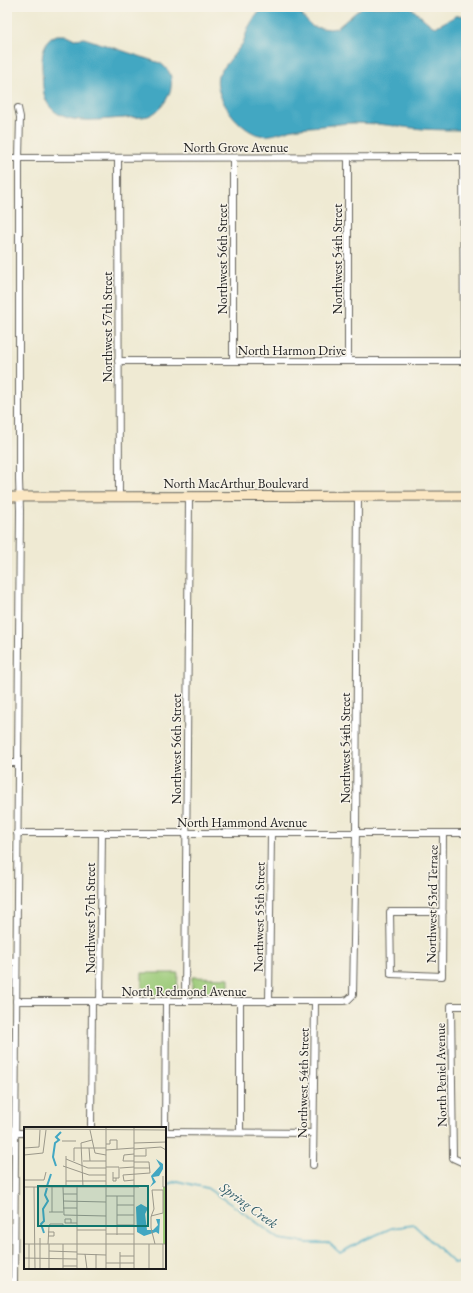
<svg xmlns="http://www.w3.org/2000/svg" width="473" height="1293" font-family="'EB Garamond',serif">
  <style>
    .green { fill: #9bca78; stroke: #5c734a }
    .water { fill: #42a7c2; stroke: #2f626f }
    .lines { fill: none; stroke-linecap: round; stroke-linejoin: round }
    .stream { stroke: #42a7c2; stroke-width: 1.5 }
    .minor-casing { stroke: #66645c; stroke-width: 8 }
    .secondary-casing { stroke: #66645c; stroke-width: 11 }
    .minor { stroke: #fff; stroke-width: 6 }
    .secondary { stroke: #fbe7c3; stroke-width: 9 }
    .labels { text-anchor: middle; dominant-baseline: central; stroke-width: 3; stroke-linejoin: round; paint-order: stroke }
    .street-label { font-size: 13px; fill: #1c1c1c; stroke: #f7f3e8 }
    .water-label { font-size: 14px; font-style: italic; fill: #2d5b67; stroke: #f7f3e8 }
    .inset-river { fill: none; stroke: #42a7c2; stroke-width: 2 }
    .inset-road { fill: none; stroke: #9b988a; stroke-width: 1 }
    .view { fill: #0f766e; fill-opacity: 0.15; stroke: #0f766e; stroke-width: 2 }
    .inset-edge { fill: none; stroke: #1c1c1c; stroke-width: 2 }
  </style>
  <rect width="100%" height="100%" fill="#f7f3e8"/>
  <filter id="ink" filterUnits="userSpaceOnUse"><feTurbulence type="fractalNoise" baseFrequency=".025" numOctaves="2"/><feDisplacementMap in="SourceGraphic" scale="8" xChannelSelector="R" yChannelSelector="G"/><feConvolveMatrix kernelMatrix="1 2 1 2 8 2 1 2 1" color-interpolation-filters="sRGB"/></filter>
  <filter id="wash" filterUnits="userSpaceOnUse"><feTurbulence type="fractalNoise" baseFrequency=".012" numOctaves="4" result="noise"/><feDisplacementMap in="SourceGraphic" scale="16" xChannelSelector="R" yChannelSelector="G"/><feGaussianBlur stdDeviation="0.9" result="paint"/><feColorMatrix in="noise" values="0 0 0 0 0 0 0 0 0 0 0 0 0 0 0 0 0 1.4 0 .05"/><feComposite in="paint" operator="in"/></filter>
  <g filter="url(#wash)">
    <rect width="100%" height="100%" fill="#efead3"/>
    <!-- green -->
    <g class="green">
      <polygon points="142,973 178,973 177,995 142,996"/>
      <polygon points="192,977 229,978 229,994 192,995"/>
    </g>
    <!-- water -->
    <g class="water">
      <path d="M264,7H296L305,19L313,27L330,29L337,28L362,7H410L431,25L435,27L456,16L466,15V130C452,130 437,130 423,129C400,127 377,123 353,123C343,123 333,125 323,126C312,127 300,127 289,130C280,133 266,138 256,134C237,127 213,96 218,75L243,43L248,28L254,18Z"/>
      <path d="M57,35H65L74,39L84,38L160,63C164,66 168,69 170,74C176,89 163,111 148,116C141,118 131,117 124,118C102,119 67,126 51,108C41,97 43,81 42,67C42,54 43,40 57,35Z"/>
    </g>
    <g class="lines">
      <!-- stream -->
      <g class="stream">
        <polyline points="7,1185 11,1185"/>
        <polyline points="165,1185 177,1181 207,1188 247,1215 279,1239 308,1243 329,1243 340,1253 364,1240 392,1228 414,1225 455,1264 466,1261"/>
        <polyline points="24,1187 25,1187"/>
      </g>
    </g>
  </g>
  <g filter="url(#ink)">
    <g class="lines">
      <!-- minor casing -->
      <g class="minor-casing">
        <g id="minor">
          <polyline points="463,157 464,361"/>
          <polyline points="7,158 466,157"/>
          <polyline points="118,158 119,497"/>
          <polyline points="348,158 348,361"/>
          <polyline points="118,361 466,361"/>
          <polyline points="233,361 233,158"/>
          <polyline points="7,763 17,763"/>
          <polyline points="17,833 466,833"/>
          <polyline points="443,912 390,912 391,974 442,976 443,833"/>
          <polyline points="7,962 16,962"/>
          <polyline points="16,1001 344,1001 348,1000 353,995 356,833 358,496"/>
          <polyline points="185,1001 189,497"/>
          <polyline points="100,1002 102,833"/>
          <polyline points="269,1002 271,833"/>
          <polyline points="466,1006 451,1006 453,1158 466,1164"/>
          <polyline points="91,1128 92,1002"/>
          <polyline points="165,1132 313,1133"/>
          <polyline points="165,1132 166,1002"/>
          <polyline points="240,1132 240,1002"/>
          <polyline points="15,1133 25,1133"/>
          <polyline points="313,1165 315,1002"/>
          <polyline points="14,1286 20,510 19,480 19,158 20,117 18,108"/>
        </g>
      </g>
      <!-- secondary casing -->
      <g class="secondary-casing">
        <polyline id="secondary" points="7,497 466,496"/>
      </g>
      <!-- minor -->
      <use href="#minor" class="minor"/>
      <!-- secondary -->
      <use href="#secondary" class="secondary"/>
    </g>
  </g>
  <g class="labels">
    <!-- street labels -->
    <g class="street-label">
      <text x="236" y="147">North Grove Avenue</text>
      <text transform="translate(222 259) rotate(-90)">Northwest 56th Street</text>
      <text transform="translate(337 259) rotate(-90)">Northwest 54th Street</text>
      <text transform="translate(107 327) rotate(-90)">Northwest 57th Street</text>
      <text x="292" y="350">North Harmon Drive</text>
      <text x="236" y="483">North MacArthur Boulevard</text>
      <text transform="translate(345 748) rotate(-90)">Northwest 54th Street</text>
      <text transform="translate(176 749) rotate(-90)">Northwest 56th Street</text>
      <text x="242" y="822">North Hammond Avenue</text>
      <text transform="translate(432 904) rotate(-89)">Northwest 53rd Terrace</text>
      <text transform="translate(259 917) rotate(-89)">Northwest 55th Street</text>
      <text transform="translate(90 918) rotate(-90)">Northwest 57th Street</text>
      <text x="184" y="991">North Redmond Avenue</text>
      <text transform="translate(441 1075) rotate(-91)">North Peniel Avenue</text>
      <text transform="translate(303 1083) rotate(-89)">Northwest 54th Street</text>
    </g>
    <!-- water labels -->
    <g class="water-label">
      <text transform="translate(249 1205) rotate(36)">Spring Creek</text>
    </g>
  </g>
  <!-- overview -->
  <g transform="translate(24 1127)">
    <rect width="142" height="142" fill="#efead3"/>
    <path d="M139,60H142V117H139Z" fill="#9bca78"/>
    <path d="M132,32L139,37V42L135,49L129,50L132,55L126,60L129,55L127,49L136,39ZM117,77L124,81L121,87L123,103H129L134,98L132,92H136L135,107L132,105L120,109L113,105L112,80Z" fill="#42a7c2"/>
    <path class="inset-river" d="M32,39L29,30L31,16L35,13L32,10L37,5M23,59L27,47M20,106L17,97L20,94L19,82L24,74L21,68L23,61"/>
    <path class="inset-road" d="M82,0V142M110,0V142M0,2L142,3M66,3L71,26L82,28M38,14H52M110,16L142,15M82,17H86V13H93V22M0,21L15,20L16,3M65,21L66,34M110,22L137,20L142,23M82,23L110,21M110,27L100,28L99,34H110M0,28L19,26L22,3M42,29V60M110,29H122V22M42,32L64,41H82M50,34V21H82M59,34H82M110,35H125L126,46L99,48L100,54L110,53M39,39L65,48H82M82,40H95V51H89M96,41L110,40M110,41H126M89,45V54H92V51M139,49V60H142M0,53H20L22,45M42,54H82M0,60H115M10,60L11,142M28,60V85M39,60L40,88L82,89M53,60V142M59,60L57,16L68,13M39,67H53M82,69H110M93,69V108M39,74L82,75M93,78H110M39,81H53M25,85H39M93,88H110M127,89L139,86V63H128L130,82L128,87L127,90V101L131,117M47,96V92H41V96H53M93,98H110M53,103H82M82,107H110M24,109H30V105H24M0,117H24L25,99H39V97H26L25,99M5,117V142M24,117H142M125,117V142M25,124L53,125M53,127L82,128M61,127L63,142M72,127V142M96,129H110M0,131L53,132M82,136H110M39,139H53M16,142V111M25,142V117M39,142V117M96,142V125M139,142V117"/>
    <path class="view" d="M14,59H124V99H14Z"/>
    <rect width="142" height="142" class="inset-edge"/>
  </g>
  <!-- margin -->
  <rect width="473" height="1293" fill="none" stroke="#f7f3e8" stroke-width="24"/>
</svg>
